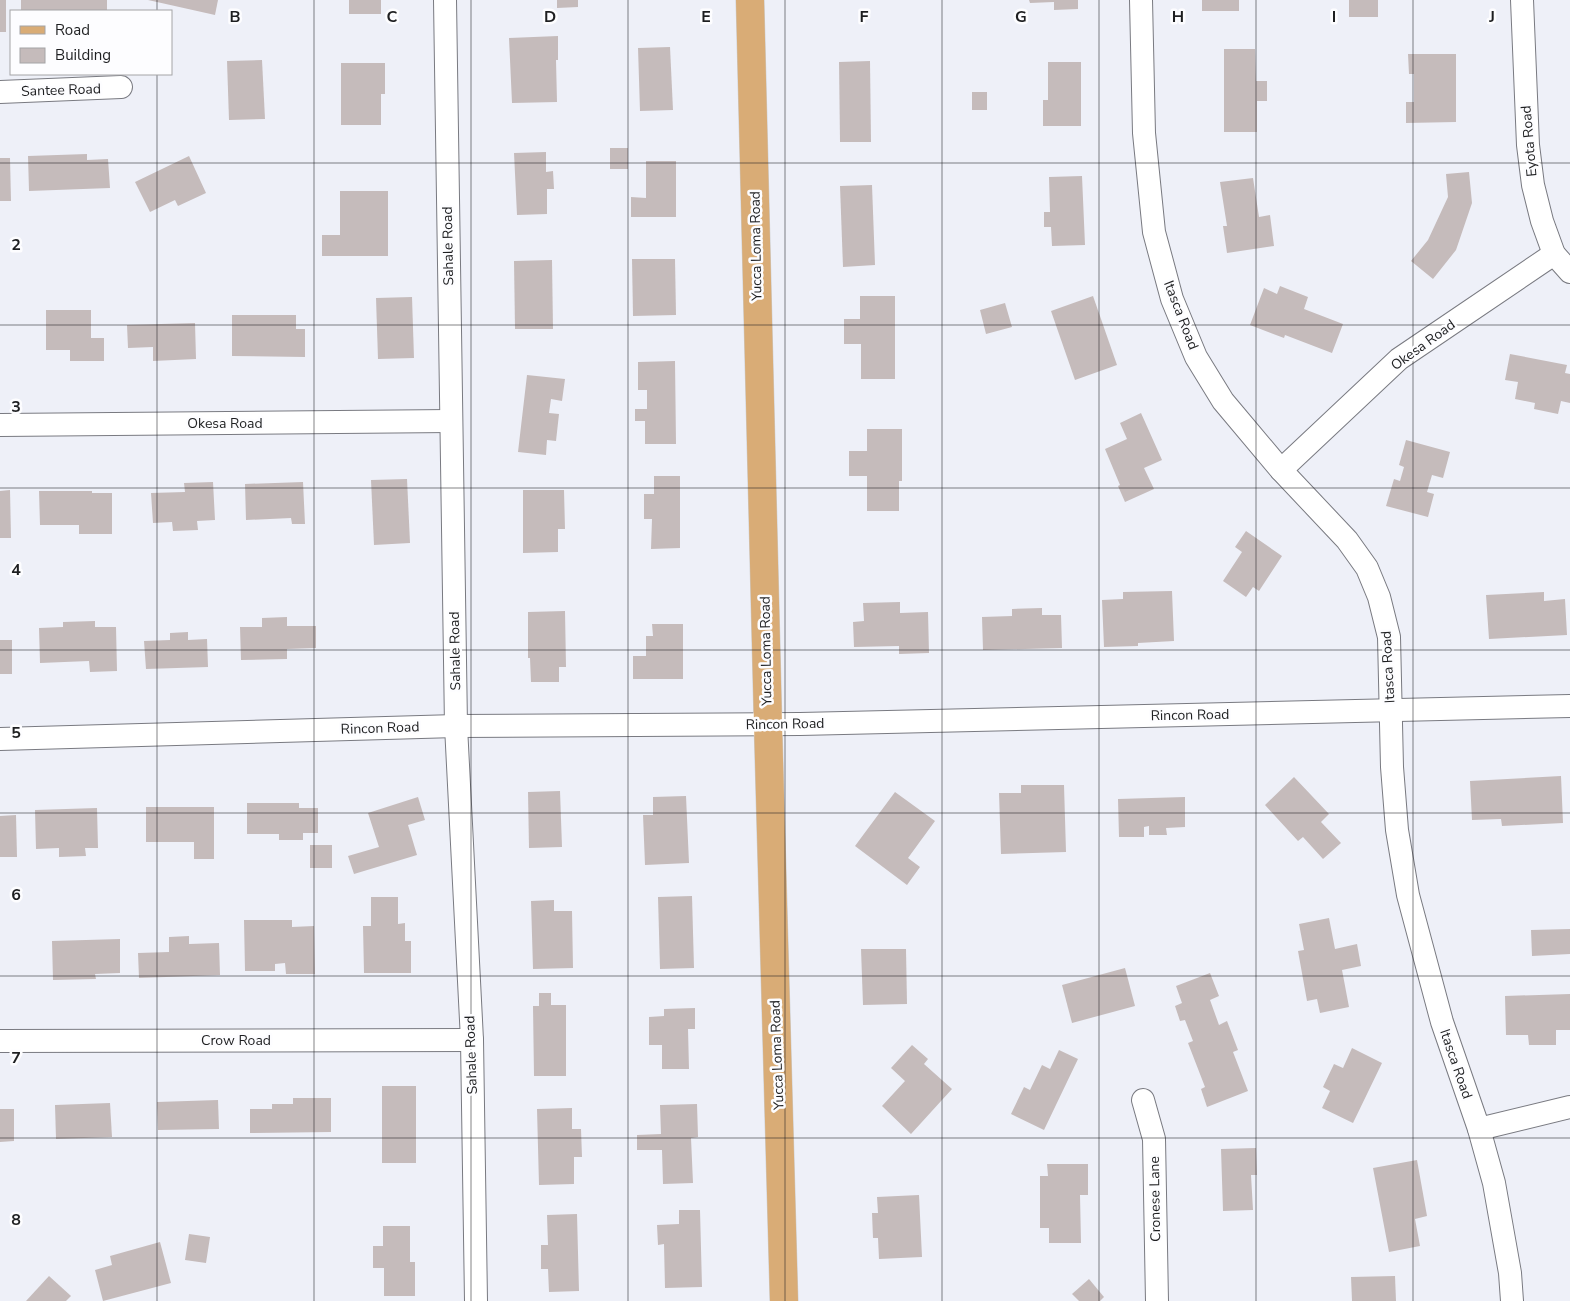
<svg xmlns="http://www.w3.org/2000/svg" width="1570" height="1301" font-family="'Nunito Sans',sans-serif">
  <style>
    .building { fill: #c5bbbb }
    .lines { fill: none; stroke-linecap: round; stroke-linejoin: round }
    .minor-casing { stroke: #797a81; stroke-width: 24 }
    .major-casing { stroke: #cecece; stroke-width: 29 }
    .minor { stroke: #fff; stroke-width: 22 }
    .major { stroke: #d9ac76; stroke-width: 28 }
    .grid { fill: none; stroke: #1e1f21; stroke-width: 1; stroke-opacity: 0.55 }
    .labels { text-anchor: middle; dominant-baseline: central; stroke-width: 5; stroke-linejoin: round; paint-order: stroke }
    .street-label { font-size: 14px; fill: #1e1f21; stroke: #fdfdff }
    .grid-label { font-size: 16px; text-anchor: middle; font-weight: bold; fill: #1e1f21; stroke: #fdfdff; stroke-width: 5; stroke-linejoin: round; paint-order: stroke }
  </style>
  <rect width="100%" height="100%" fill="#eef0f8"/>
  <!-- building -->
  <g class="building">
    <rect x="0" y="0" width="6" height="32"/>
    <rect x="21" y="0" width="86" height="11"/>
    <polygon points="148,0 218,0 215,15"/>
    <rect x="349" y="0" width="32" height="14"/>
    <polygon points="557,0 578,0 578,7 557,8"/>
    <polygon points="1029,0 1078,0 1078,9 1054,10 1054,2 1030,3"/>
    <rect x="1202" y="0" width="37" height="11"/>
    <rect x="1349" y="0" width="29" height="17"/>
    <polygon points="558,36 558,60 556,60 557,102 512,103 509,38"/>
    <polygon points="670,47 673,110 640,111 638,48"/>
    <polygon points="1224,49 1255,49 1256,81 1267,81 1267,101 1257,101 1257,132 1224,132"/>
    <polygon points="1408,54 1456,54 1456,122 1406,123 1406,102 1414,102 1414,74 1409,74"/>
    <polygon points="262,60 265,119 229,120 227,61"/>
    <polygon points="870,61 871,142 840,142 839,62"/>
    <polygon points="1048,62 1081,62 1081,126 1043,126 1043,100 1048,100"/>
    <polygon points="341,63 385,63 385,94 381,94 381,125 341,125"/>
    <rect x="972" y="92" width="15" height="18"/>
    <rect x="610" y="148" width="18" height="21"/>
    <polygon points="546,152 546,172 553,171 554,189 547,189 547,214 517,215 514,153"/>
    <polygon points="87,154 87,160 108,159 110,188 29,191 28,156"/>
    <polygon points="189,156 206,193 178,206 175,200 150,212 135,182"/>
    <polygon points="0,158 10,158 11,201 0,201"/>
    <polygon points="646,161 676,161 676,217 631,217 631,197 646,198"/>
    <polygon points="1469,172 1472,203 1456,250 1433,279 1411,261 1428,240 1448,197 1446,174"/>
    <polygon points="1082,176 1085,245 1052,246 1051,227 1044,227 1044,212 1050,212 1049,177"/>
    <polygon points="1253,178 1259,217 1270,215 1274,246 1227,253 1223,226 1227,226 1220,182"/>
    <polygon points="872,185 875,265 843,267 840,186"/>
    <polygon points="340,191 388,191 388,256 322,256 322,235 340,235"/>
    <polygon points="632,259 675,259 676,315 633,316"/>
    <polygon points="552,260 553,329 515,329 514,261"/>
    <polygon points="1280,286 1308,297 1304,309 1343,324 1332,353 1285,335 1284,338 1250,325 1264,288 1277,294"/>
    <polygon points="860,296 895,296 895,379 861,379 861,344 844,344 844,319 860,319"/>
    <polygon points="1093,296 1117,365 1075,380 1051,311"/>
    <polygon points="412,297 414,358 378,359 376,298"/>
    <polygon points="1005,303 1012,327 986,334 980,310"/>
    <polygon points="46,310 91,310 91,338 104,338 104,361 70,361 70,350 46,350"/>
    <polygon points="232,315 296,315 296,329 305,329 305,357 232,356"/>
    <polygon points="195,323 196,359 153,361 153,347 128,348 127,325"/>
    <polygon points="1510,354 1567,365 1565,373 1570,374 1570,403 1561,401 1558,414 1534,409 1535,403 1515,399 1518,382 1505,380"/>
    <polygon points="675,361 676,444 645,444 645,421 635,421 635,409 647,409 647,390 638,390 638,362"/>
    <polygon points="527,375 565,379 562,401 551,399 549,413 559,414 556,441 547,440 546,455 518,452"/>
    <polygon points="1141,413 1162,460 1144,468 1154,489 1125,502 1118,486 1120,485 1105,449 1127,439 1120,423"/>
    <polygon points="867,429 902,429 902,481 899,481 899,511 867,511 867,476 849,476 849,451 867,451"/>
    <polygon points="1406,440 1450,452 1443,478 1432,475 1427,492 1434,494 1428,517 1386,506 1394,479 1400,481 1404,467 1399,465"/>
    <polygon points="654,476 680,476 680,548 651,549 652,519 644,519 644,494 654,494"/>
    <polygon points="407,479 410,543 374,545 371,480"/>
    <polygon points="213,482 215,520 197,521 198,530 173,531 172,522 153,523 151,493 185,492 184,483"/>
    <polygon points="303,482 305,524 292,524 291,518 246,520 245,484"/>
    <polygon points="10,490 11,538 0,538 0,491"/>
    <polygon points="523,490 564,490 565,529 558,529 558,552 523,553"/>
    <polygon points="39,491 92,491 92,493 112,493 112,534 79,534 79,525 40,525"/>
    <polygon points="1246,531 1282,556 1259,591 1253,587 1246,597 1223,581 1242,552 1235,547"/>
    <polygon points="1172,591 1174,641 1138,643 1138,646 1104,647 1102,600 1123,599 1123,592"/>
    <polygon points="1544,592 1544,601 1565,599 1567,635 1489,639 1486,595"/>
    <polygon points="900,602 900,613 928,612 929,653 899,654 899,646 854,647 853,622 864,621 863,603"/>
    <polygon points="1042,608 1042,615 1061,615 1062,648 983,650 982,617 1012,616 1012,609"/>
    <polygon points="565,611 566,667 559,667 559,682 531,682 530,658 528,658 528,612"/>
    <polygon points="287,617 287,626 316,626 316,648 287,649 287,659 241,660 240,627 262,627 262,618"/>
    <polygon points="95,621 95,627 116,627 117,671 90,672 89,661 40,663 39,628 63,627 63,622"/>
    <polygon points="652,624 683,624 683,679 633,679 633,656 646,656 646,636 653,636"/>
    <polygon points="188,632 188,640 207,639 208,667 146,669 144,641 170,640 170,633"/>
    <rect x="0" y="640" width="12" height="34"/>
    <polygon points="1561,776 1563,823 1502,826 1501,819 1472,820 1470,781"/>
    <polygon points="1294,777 1329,814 1321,822 1341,843 1323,859 1303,837 1298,841 1265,805"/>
    <polygon points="1021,785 1064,785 1066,852 1001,854 999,793 1021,793"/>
    <polygon points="560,791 562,847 529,848 528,792"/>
    <polygon points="895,792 935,821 908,858 920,867 907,885 855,846"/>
    <polygon points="686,796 689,863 645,865 643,815 653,815 653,797"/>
    <polygon points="418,797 425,820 408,825 417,855 354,874 348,856 379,847 368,813"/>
    <polygon points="1185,797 1185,827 1166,828 1167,835 1149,835 1149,826 1144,827 1144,837 1119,837 1118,799"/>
    <polygon points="247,803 299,803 299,808 318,808 318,833 303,833 303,840 279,840 279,834 247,834"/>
    <polygon points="146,807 214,807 214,859 194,859 194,842 146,842"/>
    <polygon points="97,808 98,848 85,848 86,856 59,857 59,848 36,849 35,810"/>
    <polygon points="16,815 17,857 0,857 0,816"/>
    <rect x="310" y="845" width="22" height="23"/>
    <polygon points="692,896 694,968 660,969 658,897"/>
    <polygon points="371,897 398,897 398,924 405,923 405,941 411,941 411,973 364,973 363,926 371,926"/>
    <polygon points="554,900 554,911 572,911 573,968 533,969 531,901"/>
    <polygon points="1329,918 1335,949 1357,944 1361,966 1342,970 1349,1007 1320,1013 1317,999 1307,1001 1298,951 1304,950 1299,924"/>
    <polygon points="244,920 292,920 292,927 314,926 315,974 286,974 285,963 275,964 275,971 245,971"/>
    <polygon points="1570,929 1570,954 1532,956 1531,930"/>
    <polygon points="189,936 189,944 219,943 220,975 139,978 138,953 169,952 169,937"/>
    <polygon points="120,939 120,973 95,974 96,979 53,980 52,941"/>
    <polygon points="861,949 906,949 907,1004 863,1005"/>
    <polygon points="1125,968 1135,1006 1072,1023 1062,985"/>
    <polygon points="1210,973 1219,996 1210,1000 1219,1025 1227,1021 1238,1050 1233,1052 1248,1091 1207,1107 1201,1089 1205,1087 1188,1043 1193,1041 1185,1020 1180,1021 1175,1006 1182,1003 1176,986"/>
    <polygon points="539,993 551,993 551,1005 566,1005 566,1076 534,1076 533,1006 539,1006"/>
    <polygon points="1570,994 1570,1030 1556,1030 1556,1045 1529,1045 1528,1035 1506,1035 1505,996"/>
    <polygon points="695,1008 695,1029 688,1029 689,1069 662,1069 662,1045 649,1045 649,1017 664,1016 664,1009"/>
    <polygon points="912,1045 928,1059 924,1064 952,1089 911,1134 882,1106 905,1081 891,1068"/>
    <polygon points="1352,1048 1382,1063 1353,1123 1322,1108 1330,1091 1323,1087 1334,1064 1343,1068"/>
    <polygon points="1059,1050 1078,1059 1044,1130 1011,1114 1024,1087 1030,1090 1042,1065 1050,1069"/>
    <rect x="382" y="1086" width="34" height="77"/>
    <polygon points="293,1098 331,1098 331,1132 250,1133 250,1109 272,1109 272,1104 293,1104"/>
    <polygon points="218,1100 219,1129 158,1130 157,1102"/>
    <polygon points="110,1103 112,1137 56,1139 55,1105"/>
    <polygon points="697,1104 698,1137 691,1138 693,1183 663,1184 662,1150 637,1150 637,1135 661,1134 660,1105"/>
    <polygon points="572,1108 572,1129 581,1129 582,1157 574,1157 574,1184 539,1185 537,1109"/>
    <polygon points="0,1109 14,1109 14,1141 0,1142"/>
    <polygon points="1256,1148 1257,1175 1251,1175 1253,1210 1223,1211 1221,1149"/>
    <polygon points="1417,1160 1427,1216 1415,1219 1420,1246 1389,1252 1373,1168"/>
    <polygon points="1047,1164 1088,1164 1088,1195 1080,1195 1081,1243 1049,1243 1049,1228 1040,1228 1040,1176 1048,1176"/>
    <polygon points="919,1195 922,1257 879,1259 878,1238 873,1238 872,1213 878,1213 877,1197"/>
    <polygon points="679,1210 700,1210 702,1287 665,1288 664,1244 658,1245 657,1225 679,1224"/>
    <polygon points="577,1214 579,1291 549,1292 548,1269 541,1269 541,1245 548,1245 547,1215"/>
    <polygon points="383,1226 410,1226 410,1262 415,1262 415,1296 384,1296 384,1268 373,1268 373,1246 383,1246"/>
    <polygon points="189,1234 210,1237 206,1263 185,1260"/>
    <polygon points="160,1242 171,1283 103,1301 95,1270 112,1265 110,1256"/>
    <polygon points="49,1276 71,1296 66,1301 26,1301"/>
    <polygon points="1395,1276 1396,1301 1352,1301 1351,1277"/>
    <polygon points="1089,1279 1104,1297 1100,1301 1079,1301 1072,1294"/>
  </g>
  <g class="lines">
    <!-- minor casing -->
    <g class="minor-casing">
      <g id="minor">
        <polyline points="445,0 456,726 472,1040 476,1301"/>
        <polyline points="1141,0 1144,133 1154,232 1172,299 1196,357 1223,401 1281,470 1347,540 1367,568 1379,597 1389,637 1392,767 1397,830 1408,895 1442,1022 1479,1129 1494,1183 1510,1273 1512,1301"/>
        <polyline points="1522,0 1528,145 1533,185 1542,221 1554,254 1570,272"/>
        <polyline points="0,92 121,87"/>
        <polyline points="0,425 451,421"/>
        <polyline points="1281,470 1399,359 1554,254"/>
        <polyline points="0,739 456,726 800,724 1570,706"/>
        <polyline points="0,1041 472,1040"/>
        <polyline points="1143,1100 1154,1139 1157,1301"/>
        <polyline points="1479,1129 1570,1107"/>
      </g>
    </g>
    <!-- major casing -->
    <g class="major-casing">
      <polyline id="major" points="750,0 768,724 784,1301"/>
    </g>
    <!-- minor -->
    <use href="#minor" class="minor"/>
    <!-- major -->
    <use href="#major" class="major"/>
  </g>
  <!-- grid -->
  <path class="grid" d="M157,0V11M314,0V1301M471,0V1301M628,0V1301M785,0V1301M942,0V1301M1099,0V1301M1256,0V1301M1413,0V1301M157,74V1301M0,163H1570M0,325H1570M0,488H1570M0,650H1570M0,813H1570M0,976H1570M0,1138H1570"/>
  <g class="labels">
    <!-- street labels -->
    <g class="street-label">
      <text transform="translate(61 90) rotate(-2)">Santee Road</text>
      <text transform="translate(1529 141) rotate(-95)">Eyota Road</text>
      <text transform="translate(448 246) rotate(-91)">Sahale Road</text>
      <text transform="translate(756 246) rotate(-91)">Yucca Loma Road</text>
      <text transform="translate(1181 315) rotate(69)">Itasca Road</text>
      <text transform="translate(1423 345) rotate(-36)">Okesa Road</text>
      <text x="225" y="423">Okesa Road</text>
      <text transform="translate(455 651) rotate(-91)">Sahale Road</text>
      <text transform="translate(766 651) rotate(-91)">Yucca Loma Road</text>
      <text transform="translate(1388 667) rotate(-93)">Itasca Road</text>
      <text transform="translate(1190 715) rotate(-1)">Rincon Road</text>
      <text transform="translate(785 724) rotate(-1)">Rincon Road</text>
      <text transform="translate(380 728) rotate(-2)">Rincon Road</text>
      <text x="236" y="1040">Crow Road</text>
      <text transform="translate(471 1055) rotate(-92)">Sahale Road</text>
      <text transform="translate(777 1055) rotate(-92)">Yucca Loma Road</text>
      <text transform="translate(1456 1064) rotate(71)">Itasca Road</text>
      <text transform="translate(1155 1199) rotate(-91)">Cronese Lane</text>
    </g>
  </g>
  <g class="grid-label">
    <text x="235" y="22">B</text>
    <text x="392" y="22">C</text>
    <text x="550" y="22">D</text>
    <text x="706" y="22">E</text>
    <text x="864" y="22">F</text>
    <text x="1021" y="22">G</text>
    <text x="1178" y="22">H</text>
    <text x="1334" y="22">I</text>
    <text x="1492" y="22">J</text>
    <text x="16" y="250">2</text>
    <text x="16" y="412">3</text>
    <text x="16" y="575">4</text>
    <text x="16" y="738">5</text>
    <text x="16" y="900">6</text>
    <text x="16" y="1063">7</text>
    <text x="16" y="1225">8</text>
  </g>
  <!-- legend -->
  <rect x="10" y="10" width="162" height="65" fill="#fdfdff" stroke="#a4a4a6"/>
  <rect x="20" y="26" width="25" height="8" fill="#d9ac76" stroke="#a4a4a6"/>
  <text x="55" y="35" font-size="15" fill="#1e1f21">Road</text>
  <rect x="20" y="48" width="25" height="15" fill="#c5bbbb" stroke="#a4a4a6"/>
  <text x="55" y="60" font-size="15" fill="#1e1f21">Building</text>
</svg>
